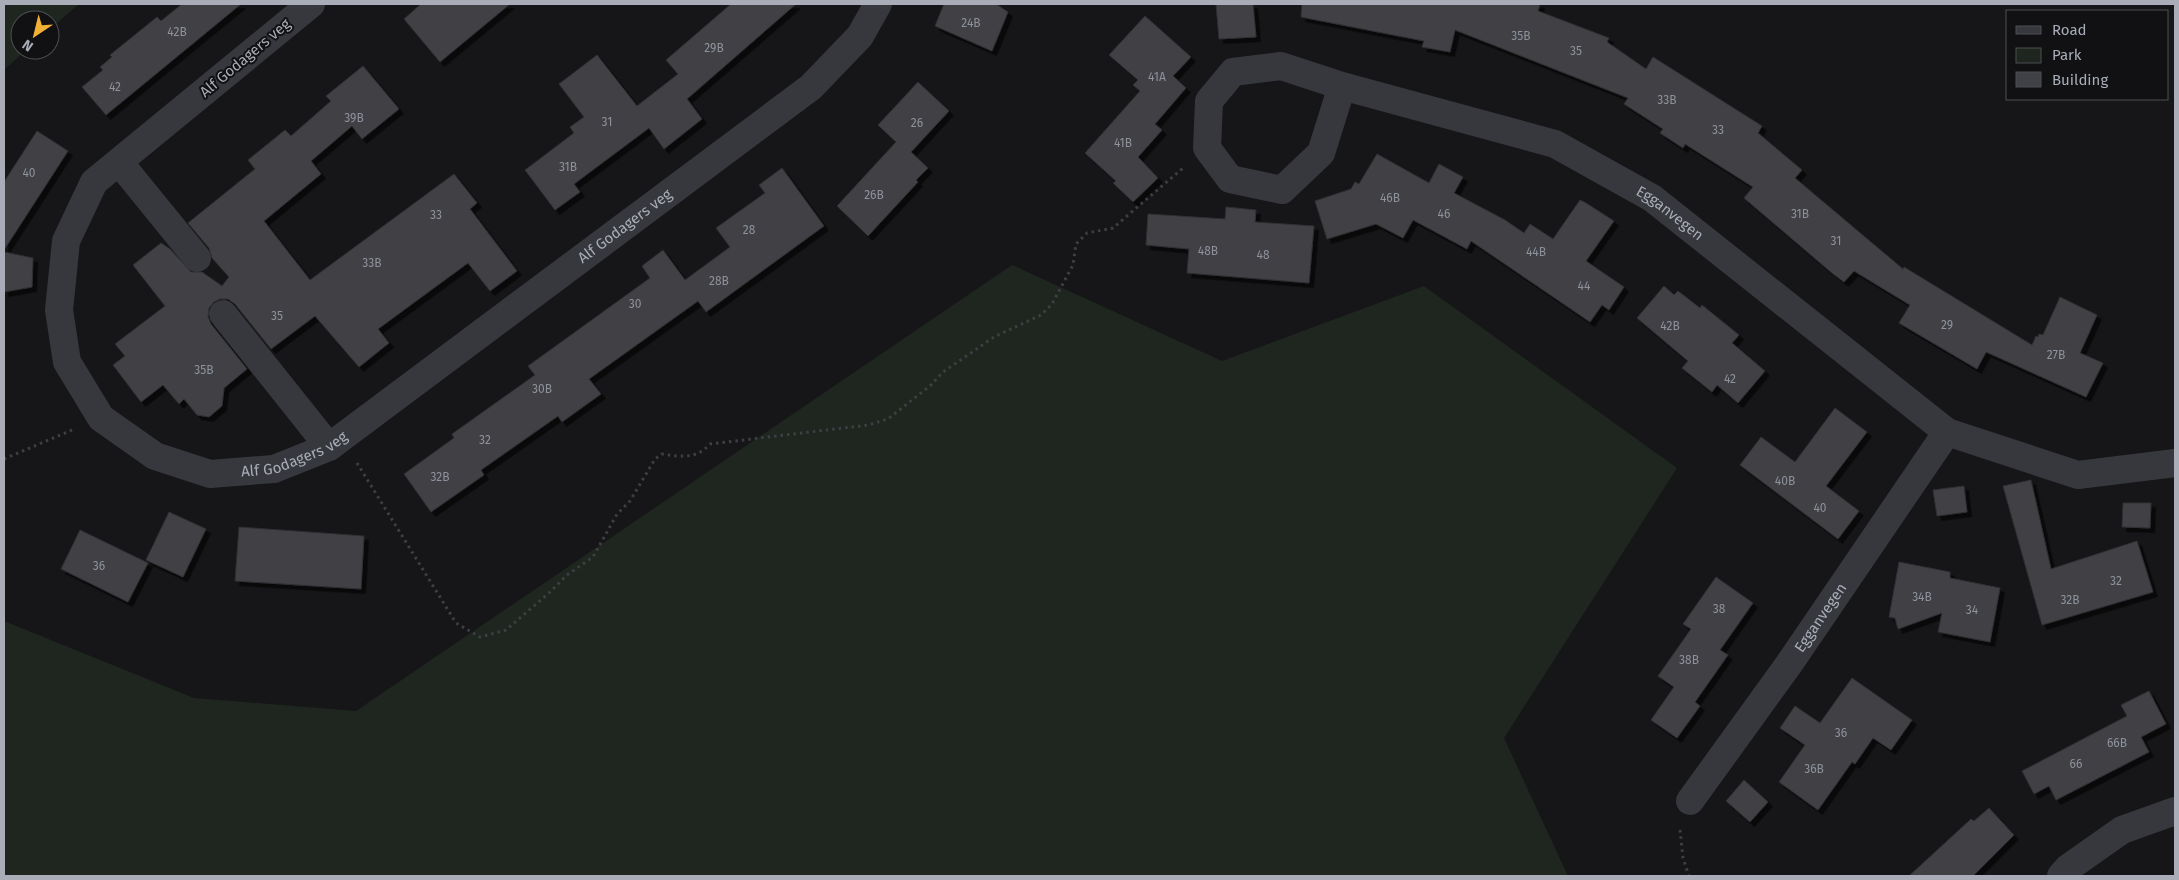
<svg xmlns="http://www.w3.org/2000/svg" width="2179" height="880" font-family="'Fira Sans',sans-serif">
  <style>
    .green { fill: #1e261f }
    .building { fill: #404145; stroke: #303034; filter: url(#shadow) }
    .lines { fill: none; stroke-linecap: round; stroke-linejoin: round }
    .path { stroke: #3d3f44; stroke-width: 3; stroke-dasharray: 2.5 4; stroke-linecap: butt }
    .minor { stroke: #37383d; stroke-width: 28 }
    .labels { text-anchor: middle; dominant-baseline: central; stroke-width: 4; stroke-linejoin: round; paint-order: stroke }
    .number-label { font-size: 12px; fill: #8e929b }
    .street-label { font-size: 15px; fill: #a8adb8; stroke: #111113 }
  </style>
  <defs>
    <filter id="shadow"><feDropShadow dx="4.5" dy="4.5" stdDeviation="0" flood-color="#0009"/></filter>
  </defs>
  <rect width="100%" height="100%" fill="#161618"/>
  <!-- green -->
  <g class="green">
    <polygon points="4,4 79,4 50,29 50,20 20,20 20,50 26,50 4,70"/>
    <polygon points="1012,265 1222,361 1424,286 1677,468 1504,738 1568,876 4,876 4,621 194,698 356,711"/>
  </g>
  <!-- building -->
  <g class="building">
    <polygon points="182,4 241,4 106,115 82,87 103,70 100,67 112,57 110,55 157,17 161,21"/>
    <polygon points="421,4 510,4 440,62 404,19"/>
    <polygon points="731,4 796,4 687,99 702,119 664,149 649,128 574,184 580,192 555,210 525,170 574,133 570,127 584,117 559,84 597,55 637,106 678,74 666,60"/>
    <polygon points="944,4 996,4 1008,12 992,51 935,26"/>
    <polygon points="1216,4 1253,4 1256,37 1219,39"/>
    <polygon points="1302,4 1540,4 1538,11 1609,38 1607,42 1646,69 1653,57 1762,126 1758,133 1802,170 1795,178 1903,269 1904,267 2032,345 2036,336 2038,337 2039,334 2043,335 2060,297 2097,315 2080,353 2103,363 2086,397 1986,352 1977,369 1899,323 1910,305 1854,271 1844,282 1832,273 1744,198 1753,187 1685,144 1683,148 1660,133 1663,129 1624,104 1628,98 1455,30 1450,52 1422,47 1424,41 1301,17"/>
    <polygon points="1145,16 1191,57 1173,76 1186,88 1155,124 1162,130 1138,157 1158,178 1133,202 1113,183 1116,181 1085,153 1140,91 1133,85 1138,80 1109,55"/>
    <polygon points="363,66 399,109 362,139 352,126 311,161 321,174 264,221 310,280 454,174 477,203 470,209 517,271 490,291 468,263 378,329 389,343 359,367 315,316 271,349 235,304 228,299 220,299 214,302 209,308 208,317 211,324 247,369 224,388 222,406 209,417 197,415 184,399 179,404 163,385 141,402 113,365 125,356 115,344 165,306 133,265 161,243 170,249 191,272 202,272 222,286 229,277 212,258 209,248 188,223 255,169 248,160 285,130 291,136 331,101 326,96"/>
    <polygon points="918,82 949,111 911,152 928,168 916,180 918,182 868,236 837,206 896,142 878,125"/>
    <polygon points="37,131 68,151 4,250 4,182"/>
    <polygon points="1377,154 1429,183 1439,164 1463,177 1454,193 1505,220 1524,233 1530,224 1553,239 1580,200 1586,203 1614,221 1586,261 1624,287 1609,310 1602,305 1590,322 1471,241 1467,249 1413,220 1403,238 1376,224 1327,239 1315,201 1351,189 1355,182 1359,184"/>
    <polygon points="782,168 824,226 706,312 698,301 589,379 601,394 562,422 558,416 481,470 484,475 431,512 404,474 454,438 452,434 535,375 528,366 650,278 642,266 663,250 685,280 730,247 716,228 765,193 759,185"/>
    <polygon points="1226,207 1256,210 1255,222 1314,226 1309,283 1187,273 1189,249 1146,245 1148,214 1225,219"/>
    <polygon points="4,252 33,258 32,287 4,292"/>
    <polygon points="1664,286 1674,295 1678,291 1700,308 1702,305 1739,335 1732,343 1765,371 1738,403 1717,385 1712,392 1682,368 1688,361 1637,318"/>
    <polygon points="1835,408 1867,432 1826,486 1859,511 1838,539 1740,465 1761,437 1795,462"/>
    <polygon points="2031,480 2051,569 2137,541 2153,592 2042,625 2003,486"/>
    <polygon points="1964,486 1967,512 1937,516 1933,490"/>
    <polygon points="2123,503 2151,503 2150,528 2122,527"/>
    <polygon points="169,512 206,529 183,577 146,560"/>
    <polygon points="239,527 364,536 361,589 235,581"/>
    <polygon points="80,530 148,563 128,602 61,569"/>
    <polygon points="1899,562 1950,572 1950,578 2000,588 1990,642 1938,632 1942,613 1898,629 1895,618 1889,617"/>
    <polygon points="1716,577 1753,603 1720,650 1728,655 1695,702 1700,706 1677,738 1651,720 1674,687 1658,676 1691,629 1683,624"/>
    <polygon points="1852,678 1912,720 1891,750 1873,738 1855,764 1852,762 1818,810 1779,782 1805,745 1780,728 1795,706 1820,723"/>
    <polygon points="2149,691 2166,724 2141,737 2149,752 2056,800 2049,786 2034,794 2022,771 2127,716 2121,705"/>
    <polygon points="1744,780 1768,802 1750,822 1726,801"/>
    <polygon points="1989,808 2014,835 1973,876 1909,876 1971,819 1974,821"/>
  </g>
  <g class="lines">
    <!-- path -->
    <g class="path">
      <polyline points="4,459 72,430"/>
      <path d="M357,463L456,623L480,637L506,630L550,592L567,575L593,557L617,514L630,501L655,459L662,454C681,457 697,459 710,444L868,425L888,419L931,385L943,372L994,337L1041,315L1052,304L1073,265L1076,244L1087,233L1113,228L1183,168"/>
      <polyline points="1680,830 1683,858 1689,876"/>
    </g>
    <!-- minor -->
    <g class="minor">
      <path id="s1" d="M311,4L94,182L66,241L59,310L67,362L101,418L155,456L210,474L274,469L329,447L811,87L860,36L878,4"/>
      <path id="s2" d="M1342,86L1321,153L1282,190L1230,179L1207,148L1209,101L1233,72L1281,66L1342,86L1555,144L1652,198L1947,432L2078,475L2175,463"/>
      <polyline points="119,162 197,258"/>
      <polyline points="223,314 329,447"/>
      <path id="s3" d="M1690,801L1789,664L1947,432"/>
      <polyline points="2061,876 2068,868 2122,830 2175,811"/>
    </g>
  </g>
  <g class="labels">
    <!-- number labels -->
    <g class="number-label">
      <text x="971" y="23">24B</text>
      <text x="177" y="32">42B</text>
      <text x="1521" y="36">35B</text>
      <text x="714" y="48">29B</text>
      <text x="1576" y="51">35</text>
      <text x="1157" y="77">41A</text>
      <text x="115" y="87">42</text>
      <text x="1667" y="100">33B</text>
      <text x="354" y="118">39B</text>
      <text x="607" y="122">31</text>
      <text x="917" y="123">26</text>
      <text x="1718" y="130">33</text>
      <text x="1123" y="143">41B</text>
      <text x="568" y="167">31B</text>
      <text x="29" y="173">40</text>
      <text x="874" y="195">26B</text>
      <text x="1390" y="198">46B</text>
      <text x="1444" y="214">46</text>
      <text x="1800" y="214">31B</text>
      <text x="436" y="215">33</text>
      <text x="749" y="230">28</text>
      <text x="1836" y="241">31</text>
      <text x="1208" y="251">48B</text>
      <text x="1536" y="252">44B</text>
      <text x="1263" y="255">48</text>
      <text x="372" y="263">33B</text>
      <text x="719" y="281">28B</text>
      <text x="1584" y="286">44</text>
      <text x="635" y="304">30</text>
      <text x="277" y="316">35</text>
      <text x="1947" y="325">29</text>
      <text x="1670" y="326">42B</text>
      <text x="2056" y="355">27B</text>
      <text x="204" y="370">35B</text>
      <text x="1730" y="379">42</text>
      <text x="542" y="389">30B</text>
      <text x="485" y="440">32</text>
      <text x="440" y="477">32B</text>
      <text x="1785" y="481">40B</text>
      <text x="1820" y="508">40</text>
      <text x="99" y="566">36</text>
      <text x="2116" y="581">32</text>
      <text x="1922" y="597">34B</text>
      <text x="2070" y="600">32B</text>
      <text x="1719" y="609">38</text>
      <text x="1972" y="610">34</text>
      <text x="1689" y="660">38B</text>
      <text x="1841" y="733">36</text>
      <text x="2117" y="743">66B</text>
      <text x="2076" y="764">66</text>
      <text x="1814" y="769">36B</text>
    </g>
    <!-- street labels -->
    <g class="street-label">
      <text transform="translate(245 58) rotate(-40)">Alf Godagers veg</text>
      <text stroke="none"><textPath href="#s2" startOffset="768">Egganvegen</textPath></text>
      <text stroke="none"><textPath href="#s1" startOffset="1150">Alf Godagers veg</textPath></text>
      <text stroke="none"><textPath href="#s1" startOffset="745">Alf Godagers veg</textPath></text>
      <text stroke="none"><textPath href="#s3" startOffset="225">Egganvegen</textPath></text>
    </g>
  </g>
  <!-- border -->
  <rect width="2179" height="880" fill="none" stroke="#a8adb8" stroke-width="10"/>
  <!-- legend -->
  <rect x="2006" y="10" width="162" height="90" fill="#111113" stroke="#4d4f55"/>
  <rect x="2016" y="26" width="25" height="8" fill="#37383d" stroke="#4d4f55"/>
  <text x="2052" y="35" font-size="15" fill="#a8adb8">Road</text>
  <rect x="2016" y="48" width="25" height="15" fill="#1e261f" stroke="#4d4f55"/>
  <text x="2052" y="60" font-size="15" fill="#a8adb8">Park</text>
  <rect x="2016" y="72" width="25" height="15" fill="#404145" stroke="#4d4f55"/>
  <text x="2052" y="85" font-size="15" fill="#a8adb8">Building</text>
  <!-- north arrow -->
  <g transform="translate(35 35) rotate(215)"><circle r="24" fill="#111113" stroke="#4d4f55"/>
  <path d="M0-4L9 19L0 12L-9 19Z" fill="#f2b134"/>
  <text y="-8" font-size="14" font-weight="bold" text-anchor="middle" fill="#a8adb8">N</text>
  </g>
</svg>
